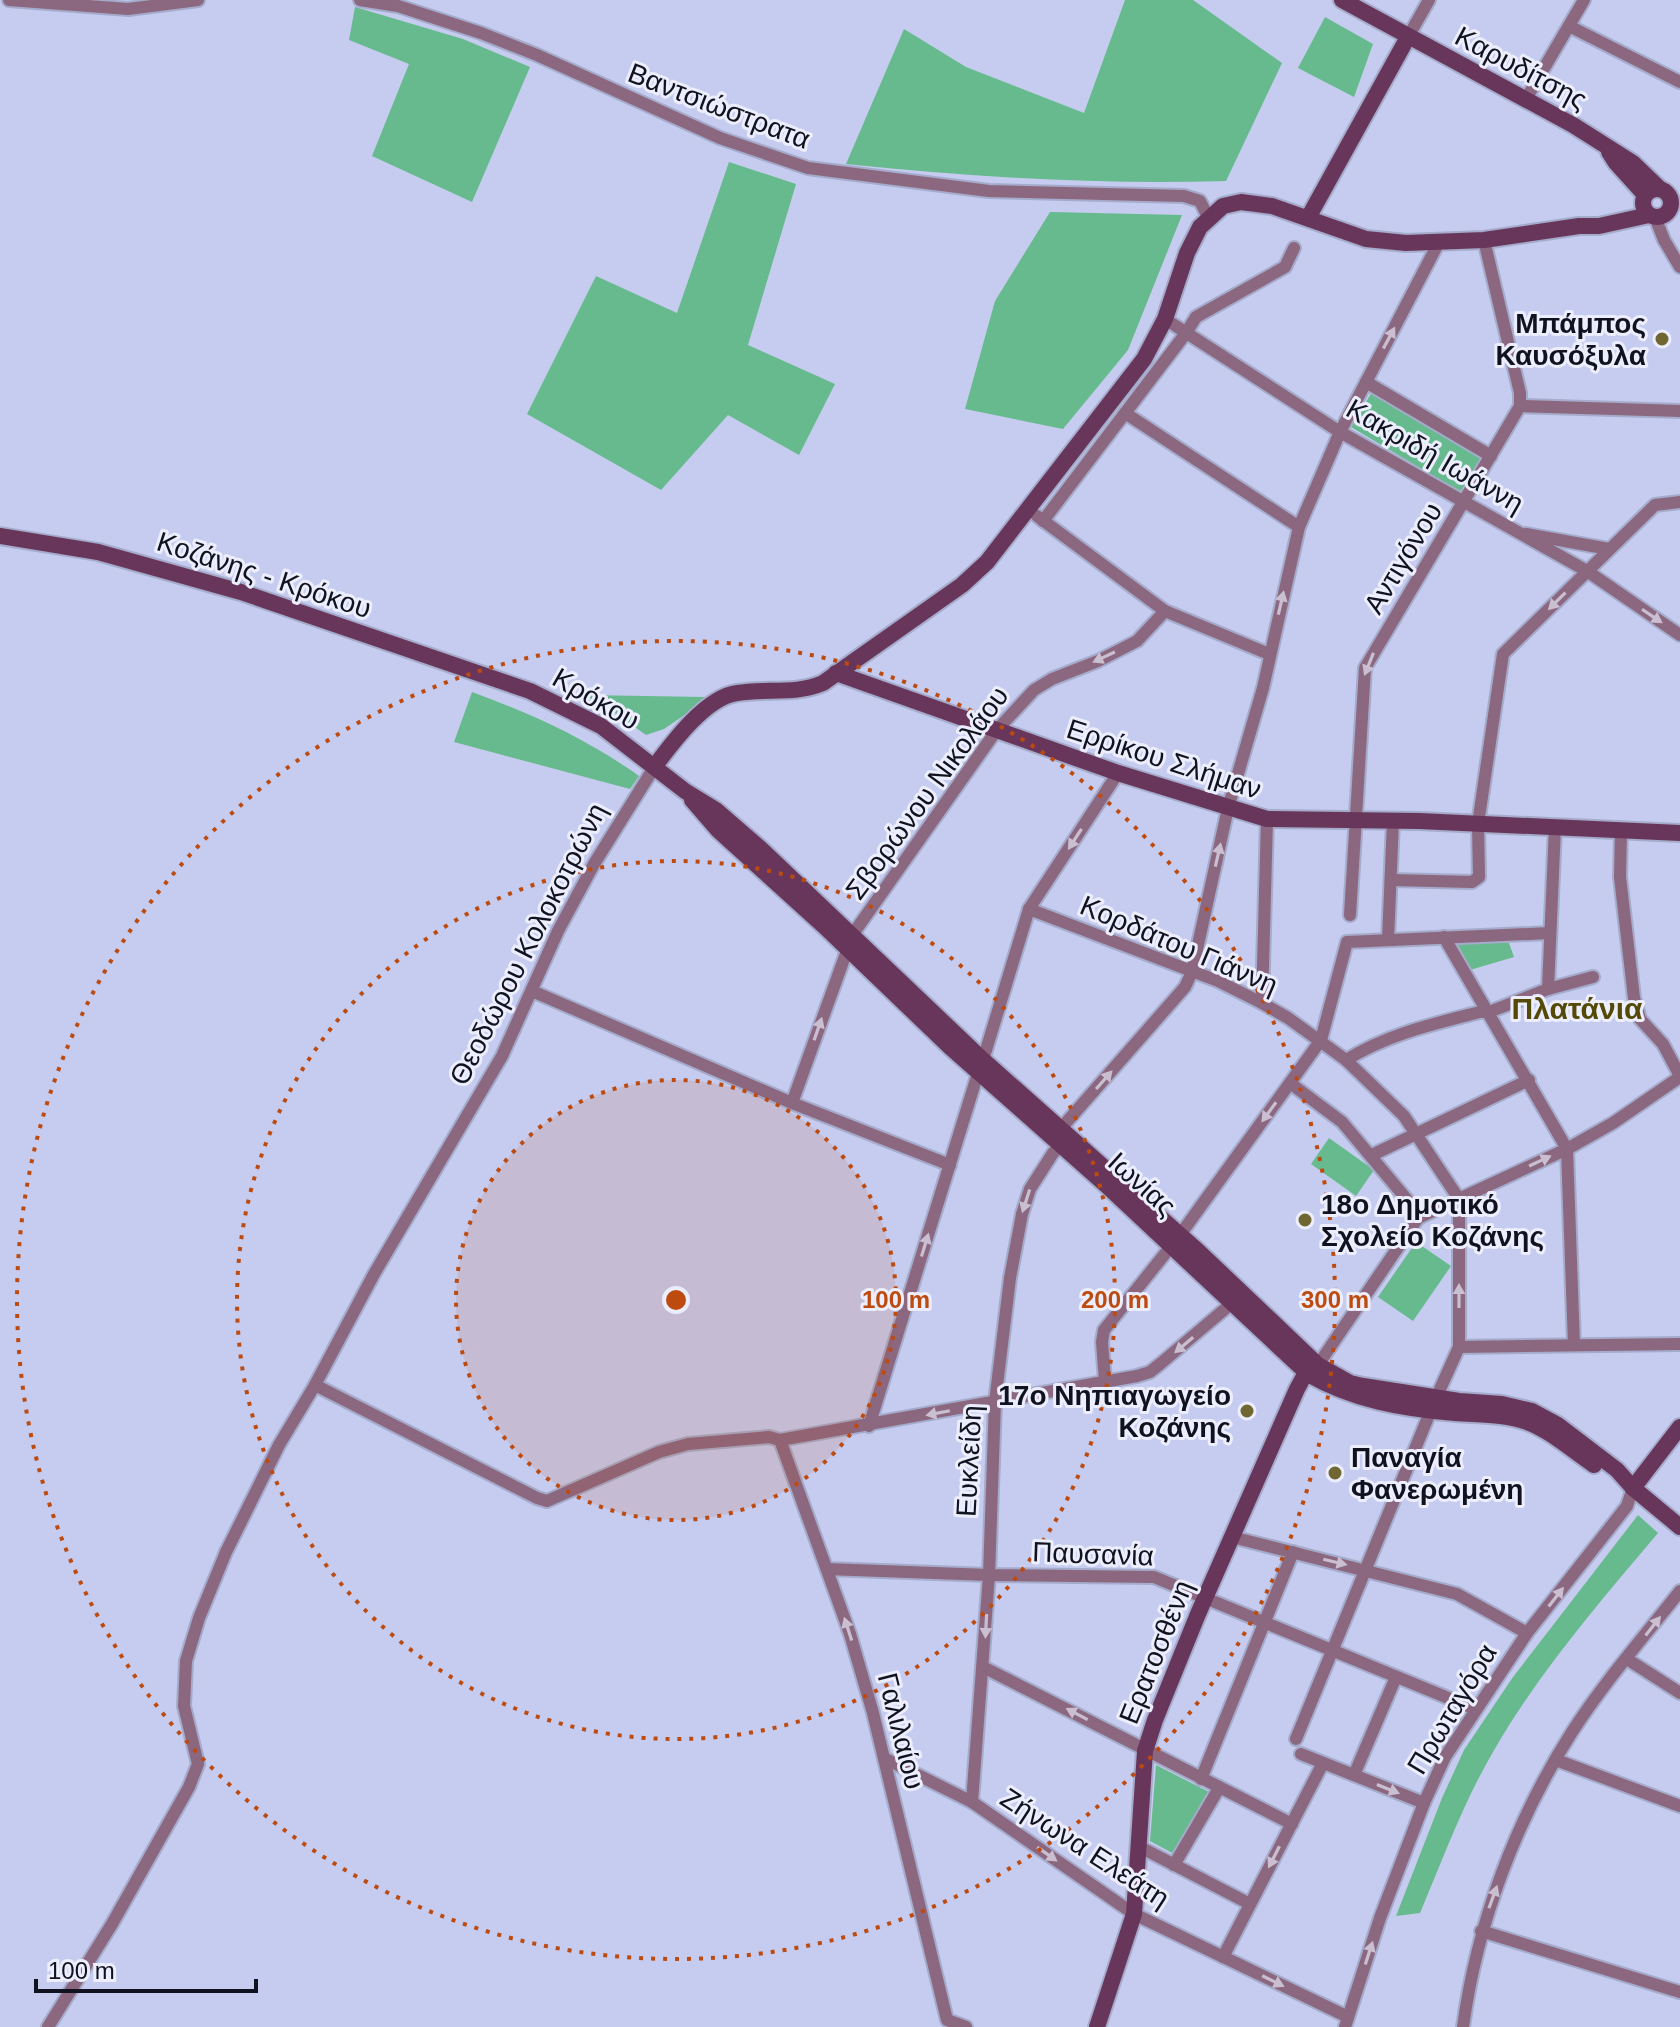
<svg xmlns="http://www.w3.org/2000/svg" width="1680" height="2027" font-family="Arial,sans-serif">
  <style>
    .green { fill: #67ba8d }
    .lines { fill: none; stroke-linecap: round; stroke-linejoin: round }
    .street-casing { stroke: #a5abca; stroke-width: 16 }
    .secondary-casing { stroke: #a5abca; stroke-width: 20 }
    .street { stroke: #8c6780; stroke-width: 12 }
    .secondary { stroke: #69365b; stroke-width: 16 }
    .oneway { fill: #cabfd1 }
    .ring { fill: none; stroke: #bd4b10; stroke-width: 4; stroke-dasharray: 4 8 }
    .poi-dot { fill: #706632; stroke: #eceefd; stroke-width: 3 }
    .labels { text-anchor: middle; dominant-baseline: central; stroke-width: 6; stroke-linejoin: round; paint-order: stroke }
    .street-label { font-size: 28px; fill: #11121f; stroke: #eceefd }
    .poi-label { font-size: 28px; font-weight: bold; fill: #11121f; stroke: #eceefd; text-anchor: end }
    .neighbourhood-label { font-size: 30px; font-weight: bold; fill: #544907; stroke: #eceefd }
    .centre { fill: #bd4b10; stroke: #eceefd; stroke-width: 4 }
    .ring-label { font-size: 24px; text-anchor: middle; font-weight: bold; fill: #bd4b10; stroke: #eceefd; stroke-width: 6; stroke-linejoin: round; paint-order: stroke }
  </style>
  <rect width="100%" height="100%" fill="#c6ccf0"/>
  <!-- green -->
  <g class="green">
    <path d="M1125,0H1193L1282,63L1226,181C1098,185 972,177 846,164L904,29L966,67L1084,113Z"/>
    <polygon points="355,7 463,39 530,67 472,202 372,156 409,64 349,40"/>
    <polygon points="1325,17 1373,44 1354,97 1298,68"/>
    <polygon points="729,162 796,184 748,345 835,384 799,455 728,415 661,490 527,414 596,276 677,313"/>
    <polygon points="1050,212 1182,215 1128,350 1063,429 965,409 995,301"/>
    <polygon points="1372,392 1483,458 1462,493 1351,427"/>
    <path d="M472,692C532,714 587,739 639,776L630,789L454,742Z"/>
    <polygon points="584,695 705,697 705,701 664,729 646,735 605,706"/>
    <polygon points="1457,943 1509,943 1514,957 1470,970"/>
    <polygon points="1329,1138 1374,1170 1356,1196 1311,1164"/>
    <polygon points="1416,1242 1451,1266 1413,1321 1378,1297"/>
    <path d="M1638,1515L1658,1533C1599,1603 1539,1672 1493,1752C1463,1803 1443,1859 1420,1913L1396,1916L1442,1798L1464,1750L1513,1677Z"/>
    <polygon points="1156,1765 1211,1793 1176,1855 1150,1841"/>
  </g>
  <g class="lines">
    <!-- street casing -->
    <g class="street-casing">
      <g id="street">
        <polyline points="9,0 128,9 198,0"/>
        <polyline points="360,0 398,6 481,33 537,55 720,138 808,168 989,191 1184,196 1200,201 1208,217"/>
        <polyline points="1569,26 1680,82"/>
        <polyline points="1408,37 1429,0"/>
        <polyline points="1526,99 1584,0"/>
        <polyline points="1655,217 1664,240 1680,267"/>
        <polyline points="1165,319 1340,432 1587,571 1680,635"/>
        <polyline points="1366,382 1491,456"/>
        <polyline points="1520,406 1680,411"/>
        <polyline points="1125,413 1299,527"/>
        <polyline points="1037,516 1165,611 1269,654"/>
        <polyline points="1043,521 1186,333 1196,317 1285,267 1294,248"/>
        <polyline points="1526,534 1609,549"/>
        <polyline points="1621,830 1620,877 1634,998 1640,1019 1663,1044 1680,1076"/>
        <polyline points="1391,880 1472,882 1479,877 1478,824 1503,654 1655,505 1680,502"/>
        <polyline points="1029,909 1218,981 1262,1003 1288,1018 1346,1060 1404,1116 1459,1199 1459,1347 1436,1398"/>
        <polyline points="1350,915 1365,668 1520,406 1520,393 1484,240"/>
        <polyline points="1444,937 1567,1149 1574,1345"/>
        <polyline points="1388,940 1393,821"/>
        <polyline points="1548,989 1555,827"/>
        <polyline points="532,991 792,1103 950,1165"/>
        <polyline points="1262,1003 1267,819"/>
        <polyline points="983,1060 1029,909 1118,773"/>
        <path d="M1346,1060C1388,1034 1433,1024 1480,1012H1489L1548,989L1593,977"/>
        <polyline points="1290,1083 1342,1122 1414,1208 1418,1218"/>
        <polyline points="792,1103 853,934 996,731 1034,690 1052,679 1098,661 1137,641 1165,611"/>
        <polyline points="1057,1133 1185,987 1192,972 1228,808 1263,688 1299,527 1340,432 1439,242"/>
        <polyline points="1372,1155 1529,1080"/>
        <polyline points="1418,1218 1567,1149 1613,1123 1680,1077"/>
        <polyline points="1459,1347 1680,1344"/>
        <polyline points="1318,1365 1418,1218"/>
        <polyline points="1105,1381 1102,1342 1104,1330 1180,1235 1321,1040 1347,942 1550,933"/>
        <polyline points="315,1385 537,1498 547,1501 659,1452 688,1444 769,1437 780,1440 1137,1376 1150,1372 1160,1364 1238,1298"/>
        <polyline points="869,1426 978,1073"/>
        <polyline points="780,1440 850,1634 873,1713 947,2020 966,2027"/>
        <polyline points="1232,1537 1457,1594 1527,1633"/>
        <polyline points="827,1569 989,1575 1154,1577 1475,1709"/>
        <polyline points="1627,1659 1680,1693"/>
        <polyline points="983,1667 1292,1824"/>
        <polyline points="1296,1739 1431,1410"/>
        <polyline points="1301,1754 1424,1803"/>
        <polyline points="884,1758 972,1802 1134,1914 1348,2017"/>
        <polyline points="1556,1760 1680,1806"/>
        <polyline points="1354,1775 1396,1677"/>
        <polyline points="1201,1779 1293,1552"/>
        <polyline points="972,1802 989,1575 995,1402 1010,1278 1022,1214 1030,1189 1053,1153 1067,1140"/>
        <polyline points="1138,1846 1250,1904"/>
        <polyline points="1174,1865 1219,1788"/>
        <polyline points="1481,1931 1680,1992"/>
        <polyline points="1223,1957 1323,1763"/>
        <polyline points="48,2027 112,1924 189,1787 198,1764 184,1706 186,1661 199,1618 226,1552 279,1445 315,1385 374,1274 502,1056 558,931 594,864 655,766"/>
        <polyline points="1345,2027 1380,1918 1424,1803 1445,1757 1527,1633 1627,1506 1633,1488"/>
        <path d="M1463,2027C1477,1923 1516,1820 1572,1732C1604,1682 1644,1637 1680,1591"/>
      </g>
    </g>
    <!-- secondary casing -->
    <g class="secondary-casing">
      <g id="secondary">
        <polyline points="1342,0 1573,125 1633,163 1659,188"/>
        <polyline points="1609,152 1616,163 1645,195"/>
        <circle cx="1657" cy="203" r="14"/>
        <polyline points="1308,218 1408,37"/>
        <polyline points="0,536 98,552 241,592 530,691 601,726 685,791 716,810 760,848 983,1060 1198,1251 1318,1365 1350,1383 1363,1386 1459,1401 1502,1404 1532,1411 1558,1425 1617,1470 1633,1488 1680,1527"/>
        <polyline points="836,673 1118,773 1267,819 1419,821 1680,833"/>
        <path d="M655,766C672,743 706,697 737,693C767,688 795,695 823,683L962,585L987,562L1144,359L1165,319L1187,253L1200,227L1223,206L1241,202L1272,206L1366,239L1406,243L1484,240L1579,226H1599L1649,215"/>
        <path d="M692,800L718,830L824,926L950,1047L1106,1185L1308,1374C1353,1400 1403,1409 1455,1413C1479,1415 1504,1414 1527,1422C1551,1431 1573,1451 1594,1465"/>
        <polyline points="1633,1488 1680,1427"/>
        <polyline points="1097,2027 1134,1914 1145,1751 1155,1720 1198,1614 1297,1389 1303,1378 1314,1368"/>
      </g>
    </g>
    <!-- street -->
    <use href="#street" class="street"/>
    <!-- secondary -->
    <use href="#secondary" class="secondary"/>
  </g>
  <!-- one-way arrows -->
  <defs><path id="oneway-solid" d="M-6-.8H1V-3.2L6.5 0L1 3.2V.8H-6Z" transform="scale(2)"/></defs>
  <g class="oneway">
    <use href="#oneway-solid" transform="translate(1389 338) rotate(-62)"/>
    <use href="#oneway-solid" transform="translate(1557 601) rotate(135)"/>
    <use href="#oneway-solid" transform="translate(1281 603) rotate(-77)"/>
    <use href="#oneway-solid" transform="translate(1652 616) rotate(34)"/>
    <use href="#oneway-solid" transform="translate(1104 657) rotate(155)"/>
    <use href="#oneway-solid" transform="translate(1369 664) rotate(112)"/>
    <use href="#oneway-solid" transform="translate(1075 839) rotate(123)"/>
    <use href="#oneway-solid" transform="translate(1218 855) rotate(-77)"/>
    <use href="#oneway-solid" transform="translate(818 1029) rotate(-71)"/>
    <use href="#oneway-solid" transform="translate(1104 1080) rotate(-49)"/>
    <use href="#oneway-solid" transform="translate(1269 1112) rotate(126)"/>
    <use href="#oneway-solid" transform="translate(1540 1161) rotate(-25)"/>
    <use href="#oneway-solid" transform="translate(1026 1201) rotate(108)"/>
    <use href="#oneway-solid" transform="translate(925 1245) rotate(-73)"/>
    <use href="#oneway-solid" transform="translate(1459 1296) rotate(-90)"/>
    <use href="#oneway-solid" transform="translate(1184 1345) rotate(140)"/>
    <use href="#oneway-solid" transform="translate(938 1413) rotate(169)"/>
    <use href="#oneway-solid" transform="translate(1335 1562) rotate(13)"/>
    <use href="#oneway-solid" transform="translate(1556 1597) rotate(-52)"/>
    <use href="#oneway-solid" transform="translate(986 1626) rotate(93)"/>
    <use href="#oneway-solid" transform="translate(1653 1626) rotate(-52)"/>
    <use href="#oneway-solid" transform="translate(848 1629) rotate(-108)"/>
    <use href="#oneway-solid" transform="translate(1077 1714) rotate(-152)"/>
    <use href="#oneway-solid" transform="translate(1388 1789) rotate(22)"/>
    <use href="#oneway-solid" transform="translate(1047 1854) rotate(35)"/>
    <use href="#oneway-solid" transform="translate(1274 1857) rotate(117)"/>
    <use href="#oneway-solid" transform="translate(1493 1897) rotate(-70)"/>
    <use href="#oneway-solid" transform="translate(1369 1953) rotate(-72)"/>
    <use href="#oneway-solid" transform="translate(1273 1981) rotate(26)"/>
  </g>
  <!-- distance rings -->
  <circle cx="676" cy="1300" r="220" fill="#bd4b10" fill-opacity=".12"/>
  <g class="ring">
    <circle cx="676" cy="1300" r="220"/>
    <circle cx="676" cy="1300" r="439"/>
    <circle cx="676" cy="1300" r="659"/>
  </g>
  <!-- markers -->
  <g class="poi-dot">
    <circle cx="1662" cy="339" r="8"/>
    <circle cx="1305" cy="1220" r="8"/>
    <circle cx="1247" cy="1411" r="8"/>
    <circle cx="1335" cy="1473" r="8"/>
  </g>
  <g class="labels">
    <!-- street labels -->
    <g class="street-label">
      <text transform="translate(1521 68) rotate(28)">Καρυδίτσης</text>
      <text transform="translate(719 106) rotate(21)">Βαντσιώστρατα</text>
      <text transform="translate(1435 456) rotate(30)">Κακριδή Ιωάννη</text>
      <text transform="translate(1403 558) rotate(-59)">Αντιγόνου</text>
      <text transform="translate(264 575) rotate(18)">Κοζάνης - Κρόκου</text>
      <text transform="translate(596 699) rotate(30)">Κρόκου</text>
      <text transform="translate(1164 759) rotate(18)">Ερρίκου Σλήμαν</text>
      <text transform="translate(927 793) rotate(-54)">Σβορώνου Νικολάου</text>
      <text transform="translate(528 944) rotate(-63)">Θεοδώρου Κολοκοτρώνη</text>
      <text transform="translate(1179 945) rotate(23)">Κορδάτου Γιάννη</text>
      <text transform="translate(1142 1184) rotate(42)">Ιωνίας</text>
      <text transform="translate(969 1461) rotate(-87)">Ευκλείδη</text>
      <text transform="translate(1093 1554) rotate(2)">Παυσανία</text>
      <text transform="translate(1156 1652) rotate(-68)">Ερατοσθένη</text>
      <text transform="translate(1452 1709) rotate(-59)">Πρωταγόρα</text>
      <text transform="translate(901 1731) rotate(76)">Γαλιλαίου</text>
      <text transform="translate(1085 1848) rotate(33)">Ζήνωνα Ελεάτη</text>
    </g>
    <!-- poi labels -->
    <g class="poi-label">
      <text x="1646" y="323">Μπάμπος<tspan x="1646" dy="32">Καυσόξυλα</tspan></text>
      <text x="1321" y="1204" text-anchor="start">18ο Δημοτικό<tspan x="1321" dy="32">Σχολείο Κοζάνης</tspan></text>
      <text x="1231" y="1395">17ο Νηπιαγωγείο<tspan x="1231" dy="32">Κοζάνης</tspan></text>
      <text x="1351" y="1457" text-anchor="start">Παναγία<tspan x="1351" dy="32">Φανερωμένη</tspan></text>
    </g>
    <!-- neighbourhood labels -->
    <g class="neighbourhood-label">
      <text x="1577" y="1008">Πλατάνια</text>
    </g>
  </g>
  <circle cx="676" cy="1300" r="12" class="centre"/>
  <g class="ring-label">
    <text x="896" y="1308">100 m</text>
    <text x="1115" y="1308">200 m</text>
    <text x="1335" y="1308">300 m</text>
  </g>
  <!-- scale -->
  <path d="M36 1979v12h220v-12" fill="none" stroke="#11121f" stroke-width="4"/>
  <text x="48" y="1979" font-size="24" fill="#11121f" stroke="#eceefd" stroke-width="6" paint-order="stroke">100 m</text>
</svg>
